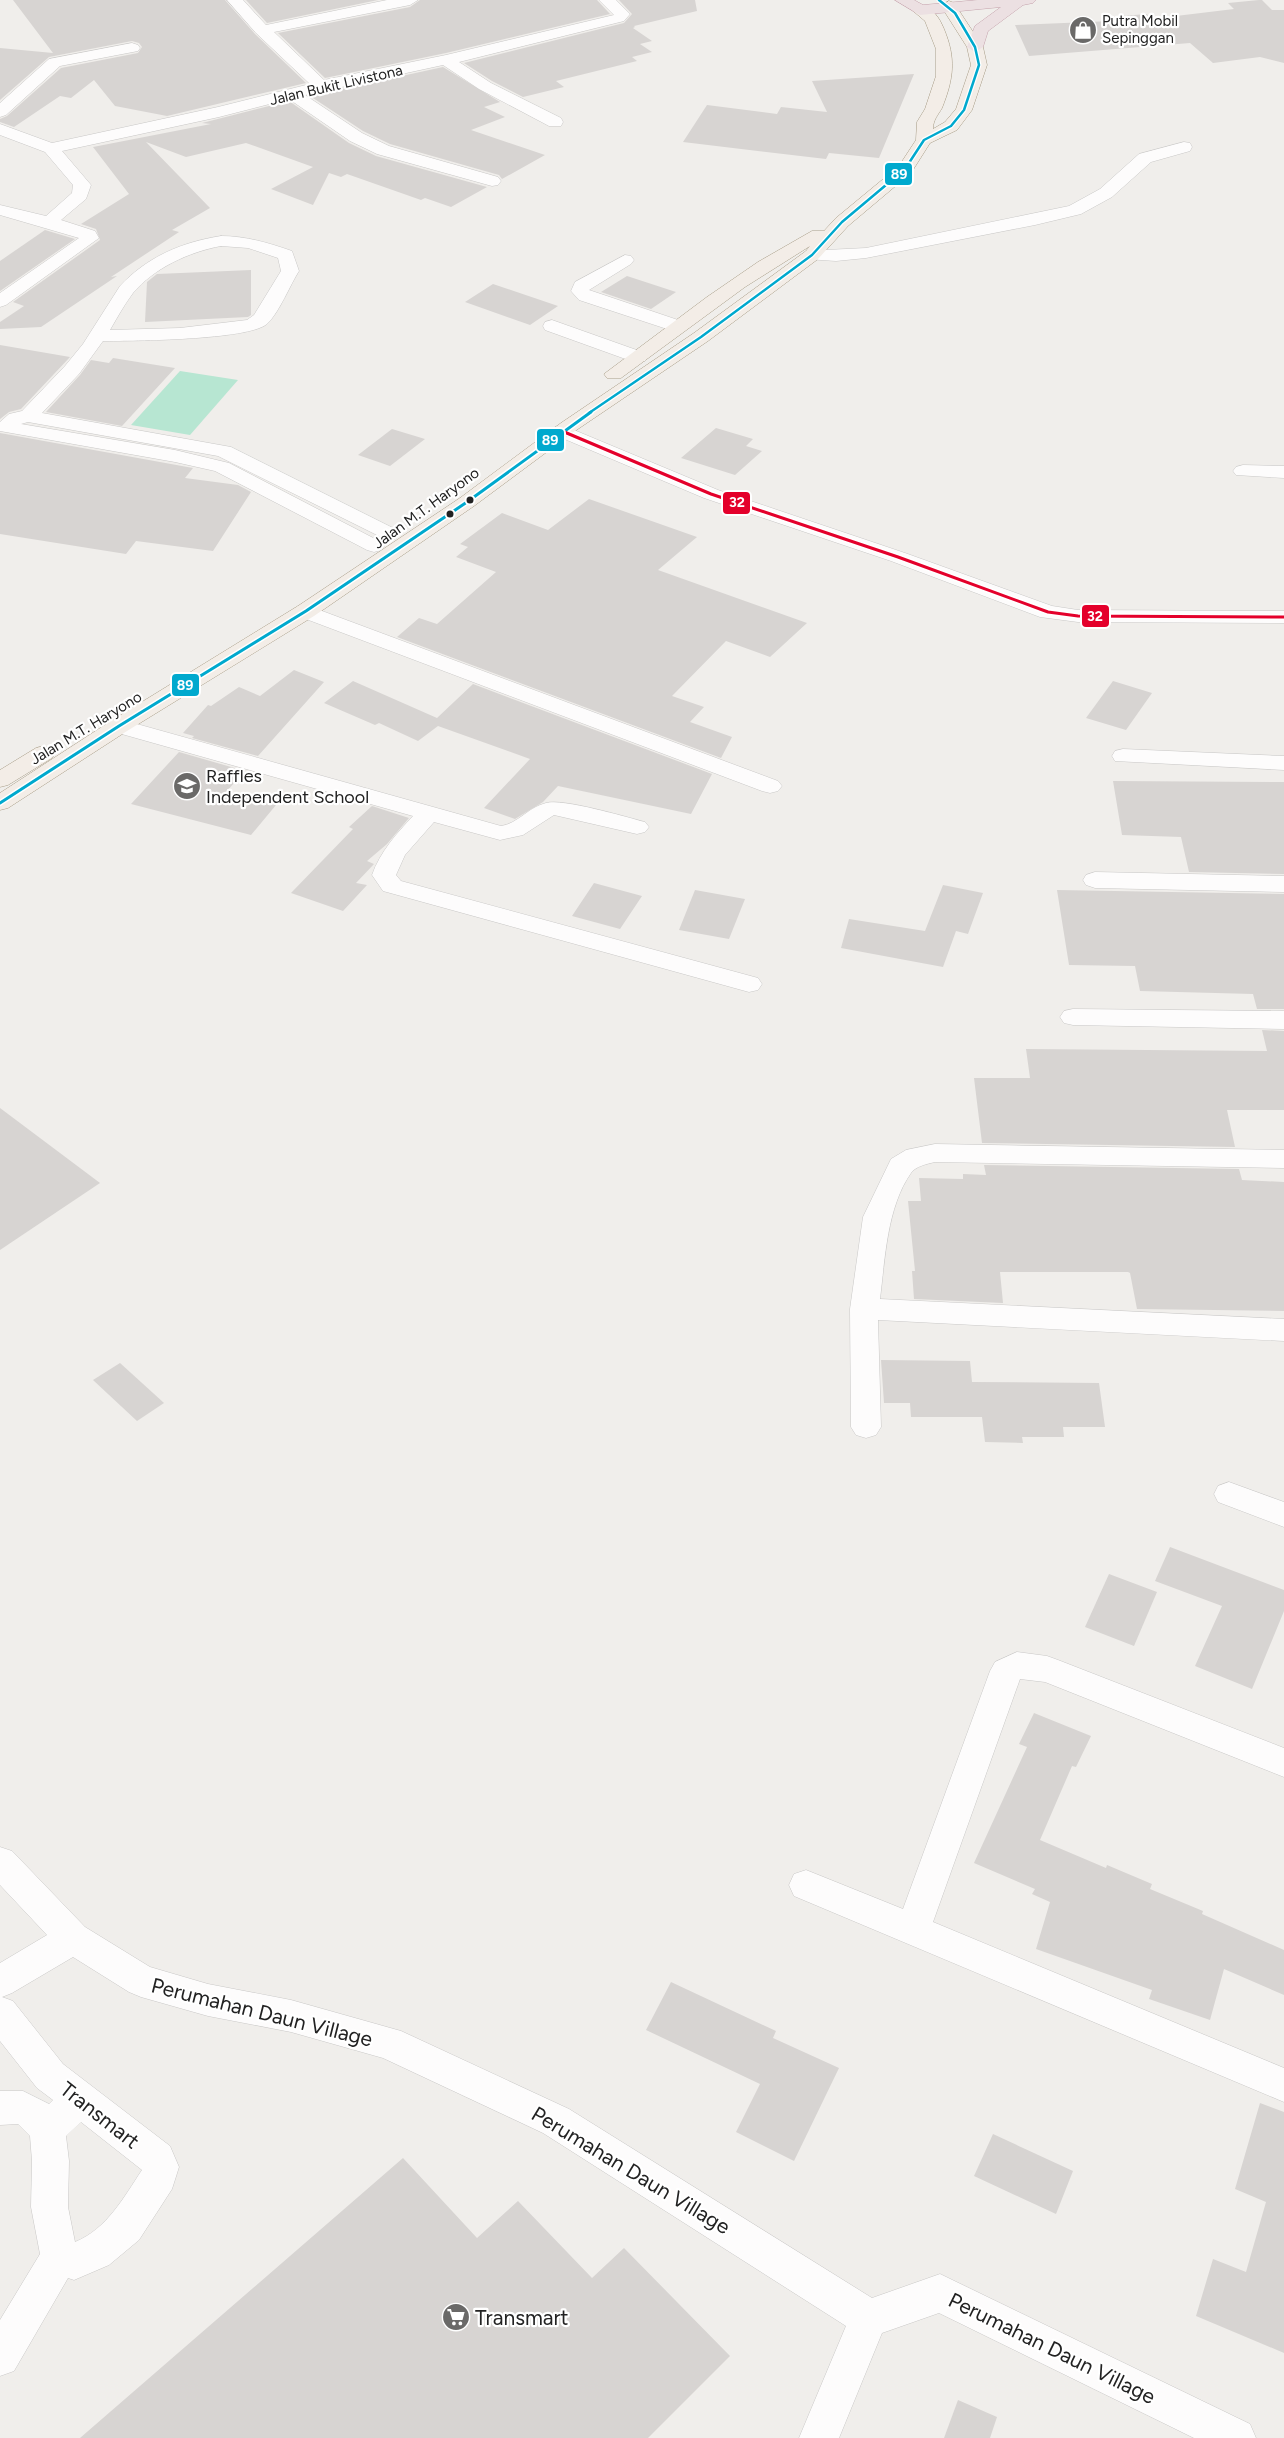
<svg xmlns="http://www.w3.org/2000/svg" width="1284" height="2438" font-family="Figtree,sans-serif">
  <style>
    .pitch { fill: #b7e6d2 }
    .building { fill: #d7d4d2 }
    .lines { fill: none; stroke-linecap: round; stroke-linejoin: round }
    .minor-casing { stroke: #c9c8c7; stroke-width: 1 }
    .major-casing { stroke: #a79c86; stroke-width: 1 }
    .highway-casing { stroke: #c5a2ac; stroke-width: 1 }
    .minor { fill: #fdfcfc; fill-rule: evenodd }
    .major { fill: #f3ede7; fill-rule: evenodd }
    .highway { fill: #ece0e2; fill-rule: evenodd }
    .bus-1-far1-casing { stroke: #fff; stroke-width: 5 }
    .bus-1-casing { stroke: #fff; stroke-width: 6 }
    .bus-2-casing { stroke: #fff; stroke-width: 6 }
    .bus-1-far1 { stroke: #00a9ce; stroke-width: 2.5 }
    .bus-1 { stroke: #00a9ce; stroke-width: 3 }
    .bus-2 { stroke: #e4002b; stroke-width: 3 }
    .bus-dot { fill: #222; stroke: #fff; stroke-width: 2 }
    .labels { text-anchor: middle; dominant-baseline: central; stroke-width: 4.5; stroke-linejoin: round; paint-order: stroke }
    .far-poi-label { font-size: 15px; fill: #222; stroke: #fff; text-anchor: start }
    .far-street-label { font-size: 15px; fill: #222; stroke: #fff }
    .poi-label { font-size: 18px; fill: #222; stroke: #fff; text-anchor: start }
    .near-street-label { font-size: 21px; fill: #222; stroke: #fff }
    .near-poi-label { font-size: 21px; fill: #222; stroke: #fff; text-anchor: start }
    .line-badge { stroke: #fff; stroke-width: 2 }
    .badge-label { font-size: 14px; text-anchor: middle; font-weight: bold; fill: #fff }
  </style>
  <rect width="100%" height="100%" fill="#f0eeeb"/>
  <!-- pitch -->
  <polygon class="pitch" points="180,371 238,380 190,435 131,425"/>
  <!-- building -->
  <g class="building">
    <polygon points="13,0 225,0 255,34 306,83 167,116 115,106 94,80 71,98 60,96 14,127 0,122 0,119 7,116 61,68 138,53 142,47 139,43 132,41 49,57 0,100 0,48 53,53"/>
    <polygon points="246,0 378,0 267,23"/>
    <polygon points="420,0 597,0 610,14 446,53 325,78 278,33 410,7"/>
    <polygon points="619,0 695,0 697,11 634,26 635,27 633,28 652,41 640,44 652,52 632,57 637,61 556,81 564,87 523,97 492,81 464,63 624,23 632,14"/>
    <polygon points="1259,0 1262,0 1272,10 1284,10 1284,63 1260,57 1213,63 1190,43 1029,56 1015,25 1112,21 1109,17 1147,14 1151,19 1234,9 1228,3"/>
    <polygon points="443,67 500,102 484,107 505,117 471,130 545,155 502,179 499,175 390,144 363,131 310,96"/>
    <polygon points="914,74 879,158 829,153 826,159 683,142 707,105 777,114 781,107 827,112 812,81"/>
    <polygon points="289,101 349,143 376,156 487,187 451,207 425,198 421,200 347,174 341,177 329,173 313,205 271,189 313,167 246,143 186,157 146,142 210,208 172,230 179,232 111,277 117,276 41,327 0,329 0,322 24,306 13,302 100,240 96,229 81,224 129,194 93,147 211,124 202,123"/>
    <polygon points="45,230 75,239 0,291 0,261"/>
    <polygon points="251,270 251,315 248,317 145,322 147,282 157,274"/>
    <polygon points="627,276 676,292 651,309 601,292"/>
    <polygon points="493,284 558,306 530,325 465,302"/>
    <polygon points="0,345 70,357 21,409 9,412 0,419"/>
    <polygon points="113,358 175,368 122,426 46,412 80,375 91,360 109,363"/>
    <polygon points="716,428 753,439 746,446 762,451 735,475 681,458"/>
    <polygon points="392,429 425,439 390,466 358,455"/>
    <polygon points="0,433 193,468 185,478 238,485 251,492 213,551 136,541 126,554 0,534"/>
    <polygon points="589,499 697,537 658,570 807,623 770,657 726,641 672,696 704,707 690,722 732,737 721,758 397,637 419,618 437,624 496,572 456,557 468,547 460,544 502,513 548,530"/>
    <polygon points="294,670 324,682 258,756 192,738 194,736 183,733 208,705 211,706 239,687 260,696"/>
    <polygon points="353,681 437,718 473,684 712,774 691,814 558,786 543,802 515,819 484,808 530,759 438,726 418,741 379,723 375,725 324,703"/>
    <polygon points="1113,681 1152,693 1126,730 1086,718"/>
    <polygon points="179,752 245,771 226,792 276,805 251,835 131,804"/>
    <polygon points="1113,781 1284,782 1284,874 1189,872 1181,837 1122,835"/>
    <polygon points="372,806 409,818 387,844 367,861 374,864 356,883 367,885 343,911 291,893 353,829 349,827"/>
    <polygon points="594,883 642,896 620,929 572,916"/>
    <polygon points="943,885 983,893 968,934 956,931 943,967 841,948 849,919 925,931"/>
    <polygon points="695,890 745,899 729,939 679,930"/>
    <polygon points="1057,890 1284,894 1284,1009 1257,1009 1253,994 1140,991 1135,966 1069,965"/>
    <polygon points="1262,1030 1284,1031 1284,1110 1227,1110 1235,1147 982,1143 974,1078 1030,1078 1026,1049 1267,1051"/>
    <polygon points="0,1108 100,1183 0,1250"/>
    <polygon points="984,1165 1239,1169 1242,1180 1284,1182 1284,1311 1137,1309 1130,1273 1128,1272 1000,1272 1003,1303 914,1299 912,1271 915,1271 908,1201 921,1201 919,1178 963,1179 963,1174 986,1175"/>
    <polygon points="881,1360 970,1361 972,1382 1099,1383 1105,1427 1063,1427 1064,1437 1022,1437 1023,1443 985,1442 982,1417 911,1417 910,1403 884,1403"/>
    <polygon points="120,1363 164,1403 137,1421 93,1380"/>
    <polygon points="1170,1547 1284,1590 1284,1611 1252,1689 1195,1666 1222,1606 1155,1581"/>
    <polygon points="1109,1574 1157,1592 1134,1646 1085,1627"/>
    <polygon points="1034,1713 1091,1736 1076,1767 1072,1766 1040,1840 1106,1868 1107,1865 1152,1884 1150,1889 1203,1911 1202,1914 1284,1950 1284,1995 1224,1969 1210,2020 1149,1999 1152,1990 1036,1949 1050,1902 1032,1894 1035,1889 974,1863 1027,1747 1019,1744"/>
    <polygon points="671,1982 776,2031 773,2038 839,2068 794,2161 736,2132 760,2084 646,2030"/>
    <polygon points="1260,2103 1284,2112 1284,2353 1196,2316 1213,2259 1246,2272 1266,2202 1235,2189"/>
    <polygon points="993,2134 1073,2171 1056,2214 974,2176"/>
    <polygon points="403,2158 477,2238 518,2201 592,2278 624,2248 730,2356 648,2438 80,2438"/>
    <polygon points="958,2400 997,2417 990,2438 944,2438"/>
  </g>
  <g class="lines">
    <!-- minor casing -->
    <g class="minor-casing">
      <g id="minor">
        <polygon points="227,0 243,0 266,25 387,0 418,0 410,5 274,32 324,80 446,55 614,15 599,0 616,0 630,14 624,21 459,62 491,83 561,118 563,122 561,126 549,126 479,89 443,65 305,95 362,133 389,146 498,177 501,181 498,185 492,186 377,154 350,141 289,99 219,117 62,151 91,185 86,199 61,220 95,231 99,238 6,305 0,307 0,293 79,238 0,215 0,205 46,216 72,193 73,185 45,152 0,135 0,124 52,143 218,107 310,84 256,33"/>
        <polygon points="132,43 138,45 140,48 138,51 60,66 6,115 0,117 0,103 49,59"/>
        <polygon points="1184,142 1190,143 1192,147 1190,151 1151,162 1112,197 1081,214 1035,225 866,258 836,261 806,259 803,255 806,251 866,248 1069,206 1100,189 1139,154"/>
        <path d="M221,236C246,236 269,243 292,251L299,271C290,285 279,313 267,324C248,340 133,341 103,341L79,374L42,413L231,447L397,530L400,534L397,538L390,540L383,538L218,456L28,422L21,424L175,450L229,463L381,542L384,546L381,550L374,552L367,550L215,471L175,462L0,431V422L9,414L22,411L65,366L83,344L120,286C147,257 182,242 221,236ZM221,246L248,248L278,258L281,271L254,315L247,320L180,328L110,330C117,318 124,305 133,293C154,268 189,252 221,246Z"/>
        <polygon points="625,255 631,256 634,260 631,264 589,290 684,322 686,326 684,330 670,330 579,300 571,291 575,282"/>
        <polygon points="552,320 645,353 647,357 645,361 631,361 545,330 543,326 545,322"/>
        <polygon points="562,425 718,490 905,553 1052,606 1078,610 1284,611 1284,623 1078,622 1040,617 891,561 704,498 555,435 552,431 555,427"/>
        <polygon points="1243,465 1284,466 1284,478 1236,475 1233,471 1236,467"/>
        <polygon points="306,605 778,781 782,786 778,791 770,793 762,791 298,616 295,611 298,606"/>
        <path d="M119,719L501,826C517,824 529,807 546,803C562,798 626,817 645,822L649,827L645,832L637,834L554,815L523,835L500,840L434,822L405,855L396,875L401,881L758,978L762,984L758,990L749,992L383,891L372,875C380,852 397,833 413,816L111,731L108,726L111,721Z"/>
        <polygon points="1123,749 1284,756 1284,770 1115,761 1112,756 1115,751"/>
        <polygon points="1095,872 1284,876 1284,892 1095,888 1086,885 1083,880 1086,875"/>
        <polygon points="1073,1009 1284,1011 1284,1029 1073,1025 1064,1023 1060,1017 1064,1011"/>
        <path d="M935,1144L1284,1150V1168L935,1162C927,1164 916,1166 911,1173C887,1207 885,1259 880,1299L1284,1319V1341L878,1320L881,1427L876,1435L866,1438L856,1435L851,1427L850,1309L863,1217L891,1159L906,1150Z"/>
        <polygon points="1229,1482 1284,1502 1284,1527 1218,1502 1214,1494 1218,1486"/>
        <polygon points="1017,1652 1047,1656 1058,1660 1284,1748 1284,1777 1045,1682 1020,1679 933,1922 1284,2068 1284,2102 794,1896 789,1885 794,1874 806,1870 903,1909 990,1671 995,1662"/>
        <path d="M0,1847L12,1851L85,1927L150,1967L208,1984L291,2000L401,2031L569,2109L872,2298L940,2274L1250,2424L1256,2438H1194L939,2313L882,2333L839,2438H799L846,2326L543,2133L383,2058L291,2032L208,2016L141,1997L129,1992L73,1957L12,1993L2,1997L13,2001L63,2064L170,2146L179,2167L172,2189L139,2240L109,2265L74,2280L68,2278L14,2371L0,2376V2320L40,2254L31,2207L32,2161L30,2136L18,2124L0,2125V2091H23L49,2104L53,2100L37,2088L0,2041V1963L47,1935L0,1885ZM81,2122L142,2170C124,2197 107,2229 75,2242L68,2207L69,2161L66,2136Z"/>
      </g>
    </g>
    <!-- major casing -->
    <g class="major-casing">
      <g id="major">
        <path d="M949,1L954,3L983,47L987,65L972,110L957,130L930,143L911,173L848,226L818,259L708,341L575,431L474,506L314,616L127,731L8,808L0,810V793L111,721L298,606L460,498L561,423L694,333L806,251L810,246L745,287L621,378H607L604,374L707,297L758,262L812,231H824L836,218L899,166L916,140L917,122L925,109L936,76V49L925,21L912,10L920,5C933,8 939,17 944,29C956,58 954,78 942,108C938,115 933,120 933,129L945,122L956,109L971,65L967,47L941,6Z"/>
        <polygon points="44,746 52,748 55,753 52,758 8,785 0,787 0,770 36,748"/>
      </g>
    </g>
    <!-- highway casing -->
    <g class="highway-casing">
      <polygon id="highway" points="895,0 914,0 923,5 978,0 1036,0 1033,3 1023,5 988,31 983,47 975,52 967,47 975,26 1001,7 920,15"/>
    </g>
    <!-- minor -->
    <use href="#minor" class="minor"/>
    <!-- major -->
    <use href="#major" class="major"/>
    <!-- highway -->
    <use href="#highway" class="highway"/>
    <!-- bus-1-far1 casing -->
    <g class="bus-1-far1-casing">
      <polyline id="bus-1-far1" points="589,413 701,337 812,255 842,222 905,169 924,140 951,126 964,110 979,65 975,47 955,13 939,0"/>
    </g>
    <!-- bus-1 casing -->
    <g class="bus-1-casing">
      <polyline id="bus-1" points="0,803 119,726 306,611 467,502 591,412"/>
    </g>
    <!-- bus-2 casing -->
    <g class="bus-2-casing">
      <polyline id="bus-2" points="562,431 711,494 898,557 1048,612 1078,616 1284,617"/>
    </g>
    <!-- bus-1-far1 -->
    <use href="#bus-1-far1" class="bus-1-far1"/>
    <!-- bus-1 -->
    <use href="#bus-1" class="bus-1"/>
    <!-- bus-2 -->
    <use href="#bus-2" class="bus-2"/>
  </g>
  <!-- icons -->
  <defs>
    <g id="shop-disc" transform="scale(1.4375)"><circle r="9.5" fill="#6a6968" stroke="#fff"/><path d="M-5-2.5h2.3a2.7 3.5 0 0 1 5.4 0H5L5.5 6h-11ZM-1.5-2.5h3a1.5 2.3 0 0 0-3 0Z" fill="#fff"/></g>
    <g id="school-disc" transform="scale(1.4375)"><circle r="9.5" fill="#6a6968" stroke="#fff"/><path d="M0-5L7-2L0 1L-7-2ZM-4 1L0 2.5L4 1V4Q0 6-4 4Z" fill="#fff"/></g>
    <g id="supermarket-disc" transform="scale(1.4375)"><circle r="9.5" fill="#6a6968" stroke="#fff"/><path d="M-6-5.5h2.5l.6 2H6L4.5 2H-2.5L-4.4-4H-6ZM-1.5 3.2a1.3 1.3 0 1 0 .1 0ZM3 3.2a1.3 1.3 0 1 0 .1 0Z" fill="#fff"/></g>
  </defs>
  <g fill-rule="evenodd">
    <use href="#shop-disc" x="1083" y="30"/>
    <use href="#school-disc" x="187" y="786"/>
    <use href="#supermarket-disc" x="456" y="2317"/>
  </g>
  <!-- markers -->
  <g class="bus-dot">
    <circle cx="470" cy="500" r="4.5"/>
    <circle cx="450" cy="514" r="4.5"/>
  </g>
  <g class="labels">
    <!-- far-poi labels -->
    <g class="far-poi-label">
      <text x="1102" y="21">Putra Mobil<tspan x="1102" dy="17">Sepinggan</tspan></text>
    </g>
    <!-- far-street labels -->
    <g class="far-street-label">
      <text transform="translate(336 85) rotate(-13)">Jalan Bukit Livistona</text>
      <text transform="translate(426 508) rotate(-36)">Jalan M.T. Haryono</text>
      <text transform="translate(86 728) rotate(-31)">Jalan M.T. Haryono</text>
    </g>
    <!-- poi labels -->
    <g class="poi-label">
      <text x="206" y="776">Raffles<tspan x="206" dy="21">Independent School</tspan></text>
    </g>
    <!-- near-street labels -->
    <g class="near-street-label">
      <text transform="translate(262 2012) rotate(14)">Perumahan Daun Village</text>
      <text transform="translate(100 2115) rotate(38)">Transmart</text>
      <text transform="translate(631 2170) rotate(31)">Perumahan Daun Village</text>
      <text transform="translate(1052 2348) rotate(26)">Perumahan Daun Village</text>
    </g>
    <!-- near-poi labels -->
    <g class="near-poi-label">
      <text x="475" y="2317">Transmart</text>
    </g>
  </g>
  <g class="line-badge">
    <rect x="884" y="162" width="29" height="24" rx="5" fill="#00a9ce"/>
    <rect x="536" y="428" width="29" height="24" rx="5" fill="#00a9ce"/>
    <rect x="722" y="491" width="29" height="24" rx="5" fill="#e4002b"/>
    <rect x="1081" y="604" width="29" height="24" rx="5" fill="#e4002b"/>
    <rect x="171" y="673" width="29" height="24" rx="5" fill="#00a9ce"/>
  </g>
  <g class="badge-label">
    <text x="899" y="179">89</text>
    <text x="550" y="445">89</text>
    <text x="737" y="507">32</text>
    <text x="1095" y="621">32</text>
    <text x="185" y="690">89</text>
  </g>
</svg>
